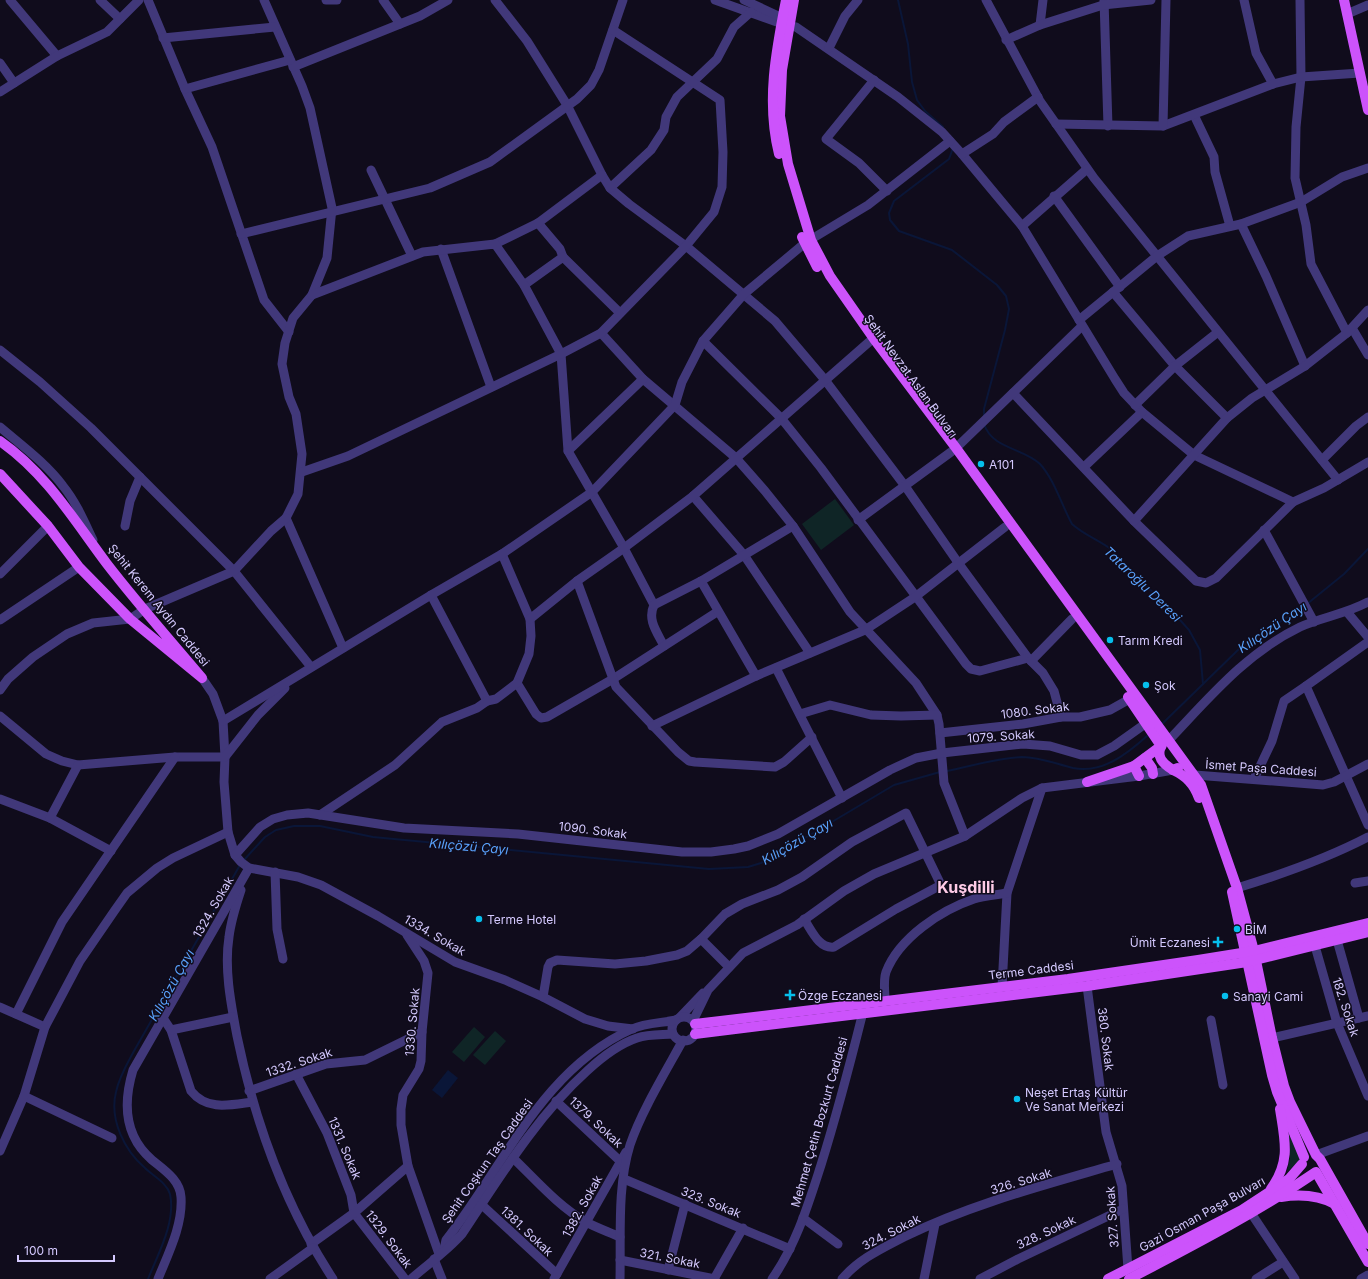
<svg xmlns="http://www.w3.org/2000/svg" width="1368" height="1279" font-family="Inter,sans-serif">
  <style>
    .green { fill: #0f2526 }
    .water { fill: #0a1638 }
    .lines { fill: none; stroke-linecap: round; stroke-linejoin: round }
    .stream { stroke: #0a1638; stroke-width: 2 }
    .minor { stroke: #41387a; stroke-width: 9 }
    .major { stroke: #cc53fb; stroke-width: 10 }
    .poi-dot { fill: #06bfec; stroke: #100c1c; stroke-width: 1.5 }
    .labels { text-anchor: middle; dominant-baseline: central; stroke-width: 3; stroke-linejoin: round; paint-order: stroke }
    .street-label { font-size: 12px; fill: #d4c9fe; stroke: #100c1c }
    .poi-label { font-size: 12px; fill: #d4c9fe; stroke: #100c1c; text-anchor: start }
    .water-label { font-size: 13px; font-style: italic; fill: #59a1fb; stroke: #100c1c }
    .district-label { font-size: 16px; font-weight: bold; fill: #fecbe6; stroke: #100c1c }
  </style>
  <rect width="100%" height="100%" fill="#100c1c"/>
  <!-- green -->
  <g class="green">
    <polygon points="835,499 854,525 821,550 802,524"/>
    <polygon points="474,1027 485,1037 464,1062 452,1052"/>
    <polygon points="495,1031 506,1041 485,1065 473,1055"/>
    <polygon points="1289,1133 1302,1158 1287,1172 1290,1158"/>
  </g>
  <!-- water -->
  <polygon class="water" points="448,1070 458,1078 442,1098 432,1090"/>
  <g class="lines">
    <!-- stream -->
    <g class="stream">
      <polyline points="898,0 908,44 912,82 917,100 925,111 943,127"/>
      <polyline points="953,148 949,159 894,201 889,213 890,220 899,231 952,250 997,285 1006,296 1009,309 1005,330 984,409 984,417"/>
      <path d="M984,424C992,449 1024,448 1040,464C1054,479 1062,506 1072,524C1084,535 1099,540 1112,550L1141,582L1162,600L1189,630L1200,650L1203,684"/>
      <polyline points="1307,604 1344,574 1368,549"/>
      <polyline points="1162,724 1241,647 1303,607"/>
      <path d="M947,771C971,766 997,758 1022,757C1040,757 1056,764 1073,768C1102,774 1127,754 1147,736"/>
      <polyline points="244,860 265,837 276,830 294,826 320,826 373,837 709,869 748,867 761,863 778,854 894,785 940,772"/>
      <path d="M148,1279C158,1254 176,1222 170,1194C167,1183 153,1176 145,1168C125,1151 109,1120 116,1092C119,1077 127,1064 134,1051L240,865"/>
    </g>
    <!-- minor -->
    <g class="minor">
      <polyline points="10,0 57,56"/>
      <polyline points="100,0 120,19"/>
      <polyline points="148,0 185,89 212,147 264,300 289,332"/>
      <polyline points="264,0 302,86 310,108 332,208 327,258 312,295 293,318 285,343 282,364 289,397 296,414 302,454 298,494 286,518 343,648"/>
      <polyline points="326,0 337,0"/>
      <polyline points="383,0 400,24"/>
      <polyline points="495,0 527,41 567,105 602,175 610,188 629,204 686,246 775,321 825,380 905,486 959,564 1028,658 1043,673 1054,691 1061,717"/>
      <polyline points="715,0 788,26 796,27 898,97 942,132 962,154 1022,226 1115,379 1124,393 1142,412 1194,455 1293,502"/>
      <polyline points="744,0 787,20"/>
      <polyline points="986,0 1040,101 1094,178 1338,480"/>
      <polyline points="1104,0 1108,126"/>
      <polyline points="1244,0 1256,53 1273,84"/>
      <polyline points="1300,0 1301,77 1296,127 1295,178 1306,225 1311,264 1347,333"/>
      <polyline points="1347,14 1368,5"/>
      <polyline points="1040,25 1043,0"/>
      <polyline points="163,38 275,27"/>
      <polyline points="1006,40 1040,25 1103,5 1151,0"/>
      <polyline points="829,48 845,16 858,0"/>
      <polyline points="0,63 14,83"/>
      <polyline points="293,67 420,16 448,0"/>
      <polyline points="874,80 826,139 859,163 887,191"/>
      <polyline points="185,89 290,60"/>
      <polyline points="0,92 57,56 107,32 139,0"/>
      <polyline points="1194,115 1214,157 1215,172 1230,226"/>
      <polyline points="1056,124 1163,126 1273,84 1301,77 1360,73"/>
      <polyline points="1163,126 1166,0"/>
      <polyline points="962,154 993,134 1004,122 1038,97"/>
      <polyline points="371,170 412,256"/>
      <polyline points="610,188 651,150 664,130 666,117 677,97 717,59 734,27 751,12"/>
      <polyline points="1054,196 1120,287"/>
      <polyline points="538,223 560,249 563,257"/>
      <polyline points="1241,224 1266,276 1305,366"/>
      <polyline points="1022,226 1087,169"/>
      <polyline points="241,234 430,188 490,162 577,99 591,85 599,70 623,0"/>
      <polyline points="495,244 538,223 602,175"/>
      <polyline points="441,249 491,387"/>
      <polyline points="524,285 563,257 620,313"/>
      <polyline points="1113,292 1175,366 1227,418"/>
      <path d="M312,295L423,252L495,244L524,285L561,354L568,451L624,548L654,605C647,620 657,632 664,646"/>
      <polyline points="1079,320 1157,256 1188,236 1241,224 1301,202 1342,177 1368,168"/>
      <polyline points="1352,328 1368,355"/>
      <polyline points="601,333 643,379 736,458 765,491 793,526 850,612 916,683 937,715 939,724 944,783 965,836"/>
      <polyline points="703,341 781,418 821,468 966,664 971,669 980,671 1028,658"/>
      <polyline points="0,350 40,382 91,428 234,571 311,667"/>
      <polyline points="1013,393 1134,521 1196,581 1206,583 1216,578 1293,502 1324,488 1368,462"/>
      <polyline points="1135,405 1175,366 1218,332"/>
      <path d="M0,427C21,445 46,463 63,486C76,502 84,521 93,540"/>
      <polyline points="956,448 1082,326"/>
      <polyline points="568,451 643,379"/>
      <polyline points="1322,460 1356,426 1368,417"/>
      <polyline points="1084,467 1142,412"/>
      <polyline points="302,472 348,456 561,354 601,333 686,246 714,212 722,187 723,152 720,100 613,30"/>
      <polyline points="693,496 744,555 810,653"/>
      <polyline points="858,520 951,452"/>
      <polyline points="1134,521 1227,418 1252,398 1305,366 1347,333 1368,310"/>
      <polyline points="125,526 130,501 140,477"/>
      <polyline points="1264,530 1314,622"/>
      <polyline points="502,554 530,619 531,636 529,654 517,683 536,714 541,718 547,717 613,679 717,612"/>
      <polyline points="0,574 48,526"/>
      <polyline points="577,581 616,687 678,752 689,761 695,762 775,767 784,762 812,737"/>
      <polyline points="701,581 756,676"/>
      <polyline points="431,595 487,701 496,699 517,683"/>
      <polyline points="654,605 701,581 793,526"/>
      <polyline points="1347,612 1368,637"/>
      <polyline points="530,619 577,581 624,548 693,496 869,342"/>
      <polyline points="0,620 79,567"/>
      <polyline points="1368,642 1306,686 1368,825"/>
      <polyline points="1031,661 1072,619"/>
      <polyline points="776,668 842,798"/>
      <polyline points="202,678 213,694 223,721 225,757 224,782 228,832 235,855 241,862 249,868 298,877 321,885 378,916 455,962 505,980 543,997 585,1019 608,1026 633,1029"/>
      <polyline points="0,690 8,679 33,657 67,634 93,623 130,619 145,609 234,571 271,531 286,518"/>
      <polyline points="800,714 830,705 871,715 901,716 937,715"/>
      <polyline points="0,716 46,754 62,761 78,765 175,757 225,757 258,715 285,688"/>
      <polyline points="223,721 431,595 502,554 592,492 675,405 682,382 703,341 744,294 805,243 868,205 950,141"/>
      <polyline points="652,726 756,676 865,630 915,597 1005,527"/>
      <polyline points="940,733 1023,724 1061,717 1080,717 1110,710 1135,696"/>
      <path d="M1169,740C1209,698 1246,653 1300,627C1322,617 1346,614 1368,602"/>
      <polyline points="1195,775 1323,785 1334,782 1368,764"/>
      <polyline points="1254,779 1272,741 1284,701 1306,686"/>
      <polyline points="0,799 50,818 111,851"/>
      <polyline points="320,815 395,765 442,722 477,708 487,701"/>
      <polyline points="50,818 78,765"/>
      <polyline points="235,855 260,827 273,819 287,815 308,813 404,828 518,834 682,852 711,852 734,849 748,846 778,834 890,770 916,758 942,753 1023,744 1050,746 1081,755 1097,755 1114,746 1152,719"/>
      <polyline points="275,872 277,929 283,959"/>
      <polyline points="1355,883 1368,881"/>
      <path d="M1237,888C1283,874 1326,859 1368,837"/>
      <path d="M241,890C236,905 231,920 229,937C224,969 231,1004 237,1036C255,1123 284,1204 333,1279"/>
      <polyline points="407,935 424,961 428,973 422,1032 421,1061 419,1069 403,1095 401,1109 401,1125 408,1166 439,1254"/>
      <path d="M701,939L725,914L742,904L778,890L802,877L852,842L906,813L941,885L896,909L834,947C819,949 812,931 804,919"/>
      <polyline points="1337,940 1359,1018"/>
      <polyline points="1315,946 1337,1023 1368,1096"/>
      <polyline points="1087,986 1106,1132 1122,1186 1128,1269"/>
      <polyline points="1002,987 1007,893 1042,788"/>
      <polyline points="543,997 548,967 550,963 557,960 615,964 646,961 677,955 687,951 701,939 729,967"/>
      <path d="M885,1000C885,991 883,981 886,972C899,938 941,910 974,899C984,896 996,895 1007,893"/>
      <polyline points="0,1007 45,1027"/>
      <polyline points="16,1014 62,922 175,757"/>
      <polyline points="680,1017 703,993"/>
      <circle cx="684" cy="1029" r="12"/>
      <path d="M163,1018L171,1030L191,1091C207,1111 230,1105 252,1102"/>
      <polyline points="1211,1020 1223,1085"/>
      <polyline points="693,1021 708,990 743,953 797,925 844,891 874,874 965,836 1022,798 1042,788 1139,776 1173,770"/>
      <polyline points="171,1030 233,1017"/>
      <polyline points="1272,1038 1368,1016"/>
      <polyline points="296,1074 327,1133 351,1195 354,1213 405,1279"/>
      <polyline points="249,1091 326,1064 365,1060 422,1032"/>
      <polyline points="24,1096 112,1138"/>
      <polyline points="556,1101 620,1161"/>
      <polyline points="0,1151 24,1096 45,1027 80,961 115,910 127,893 157,868 173,858 228,832"/>
      <polyline points="1316,1155 1368,1136"/>
      <path d="M513,1158C536,1180 558,1206 586,1222C597,1228 609,1232 620,1237"/>
      <polyline points="624,1179 790,1249"/>
      <polyline points="482,1205 557,1274"/>
      <polyline points="1251,1213 1295,1279"/>
      <polyline points="803,1218 838,1244"/>
      <polyline points="311,1244 354,1213 408,1166"/>
      <path d="M444,1250L446,1240C503,1168 542,1069 632,1029C645,1023 662,1023 676,1020"/>
      <polyline points="434,1259 442,1279"/>
      <polyline points="620,1260 715,1279"/>
      <polyline points="668,1270 685,1204"/>
      <path d="M158,1279C168,1254 183,1225 181,1197C180,1180 164,1170 152,1160C124,1136 123,1103 133,1070L249,868"/>
      <polyline points="270,1279 313,1248"/>
      <path d="M411,1279C428,1264 447,1251 462,1234C500,1177 536,1117 587,1071C601,1058 619,1044 637,1038C649,1034 662,1035 673,1034"/>
      <polyline points="554,1279 626,1152"/>
      <path d="M620,1279C621,1235 617,1187 630,1145C641,1112 666,1071 683,1040"/>
      <polyline points="714,1279 743,1228"/>
      <path d="M772,1279C796,1245 808,1205 821,1165C837,1114 850,1064 863,1012"/>
      <path d="M842,1279C859,1259 881,1249 904,1237C971,1204 1045,1185 1117,1164"/>
      <polyline points="924,1279 935,1224"/>
      <polyline points="980,1279 1018,1259 1123,1209"/>
      <polyline points="1256,1279 1283,1262"/>
      <polyline points="1361,1279 1368,1275"/>
    </g>
    <!-- major -->
    <g class="major">
      <polyline points="794,0 782,70 780,116 788,164 811,240 830,276 874,339 956,448 1201,785 1237,888 1254,951 1272,1038 1284,1086 1290,1102 1316,1155 1320,1159 1368,1244"/>
      <polyline points="1344,0 1368,110"/>
      <path d="M779,154C766,102 776,51 786,0"/>
      <polyline points="802,237 817,267"/>
      <path d="M0,441C46,473 74,520 107,564C137,603 170,640 202,678L130,619L79,567L48,526L0,474"/>
      <path d="M1162,745C1155,756 1163,764 1173,770L1178,768"/>
      <polyline points="1145,758 1152,768 1153,774"/>
      <polyline points="1134,766 1139,776"/>
      <path d="M1173,770C1186,776 1194,784 1199,798"/>
      <polyline points="1087,782 1134,766 1161,746 1128,697"/>
      <polyline points="1232,892 1272,1075 1277,1092 1304,1157"/>
      <polyline points="695,1024 1068,979 1198,960 1254,951 1368,923"/>
      <polyline points="695,1034 1087,986 1247,962 1368,932"/>
      <path d="M1271,1189C1291,1161 1285,1141 1280,1109"/>
      <path d="M1281,1197C1300,1194 1318,1195 1335,1204"/>
      <polyline points="1108,1279 1242,1210 1289,1179 1302,1164"/>
      <path d="M1129,1279C1192,1246 1256,1213 1316,1172L1368,1262"/>
    </g>
  </g>
  <!-- markers -->
  <g class="poi-dot">
    <circle cx="981" cy="464" r="4"/>
    <circle cx="1110" cy="640" r="4"/>
    <circle cx="1146" cy="685" r="4"/>
    <circle cx="479" cy="919" r="4"/>
    <circle cx="1237" cy="929" r="4"/>
    <path d="M1216 936h4v4h4v4h-4v4h-4v-4h-4v-4h4z"/>
    <path d="M788 989h4v4h4v4h-4v4h-4v-4h-4v-4h4z"/>
    <circle cx="1225" cy="996" r="4"/>
    <circle cx="1017" cy="1099" r="4"/>
  </g>
  <g class="labels">
    <!-- street labels -->
    <g class="street-label">
      <text transform="translate(911 376) rotate(54)">Şehit Nevzat Aslan Bulvarı</text>
      <text transform="translate(159 605) rotate(51)">Şehit Kerem Aydın Caddesi</text>
      <text transform="translate(1035 710) rotate(-7)">1080. Sokak</text>
      <text transform="translate(1001 736) rotate(-4)">1079. Sokak</text>
      <text transform="translate(1261 768) rotate(4)">İsmet Paşa Caddesi</text>
      <text transform="translate(593 830) rotate(7)">1090. Sokak</text>
      <text transform="translate(213 907) rotate(-60)">1324. Sokak</text>
      <text transform="translate(435 935) rotate(30)">1334. Sokak</text>
      <text transform="translate(1031 970) rotate(-7)">Terme Caddesi</text>
      <text transform="translate(1346 1007) rotate(72)">182. Sokak</text>
      <text transform="translate(412 1022) rotate(-85)">1330. Sokak</text>
      <text transform="translate(1106 1039) rotate(83)">380. Sokak</text>
      <text transform="translate(299 1062) rotate(-18)">1332. Sokak</text>
      <text transform="translate(596 1122) rotate(43)">1379. Sokak</text>
      <text transform="translate(819 1122) rotate(-74)">Mehmet Çetin Bozkurt Caddesi</text>
      <text transform="translate(345 1148) rotate(67)">1331. Sokak</text>
      <text transform="translate(487 1161) rotate(-55)">Şehit Coşkun Taş Caddesi</text>
      <text transform="translate(1021 1181) rotate(-17)">326. Sokak</text>
      <text transform="translate(711 1202) rotate(22)">323. Sokak</text>
      <text transform="translate(582 1206) rotate(-61)">1382. Sokak</text>
      <text transform="translate(1202 1214) rotate(-29)">Gazi Osman Paşa Bulvarı</text>
      <text transform="translate(1112 1217) rotate(-94)">327. Sokak</text>
      <text transform="translate(527 1231) rotate(43)">1381. Sokak</text>
      <text transform="translate(891 1232) rotate(-27)">324. Sokak</text>
      <text transform="translate(1046 1232) rotate(-25)">328. Sokak</text>
      <text transform="translate(389 1239) rotate(53)">1329. Sokak</text>
      <text transform="translate(670 1258) rotate(11)">321. Sokak</text>
    </g>
    <!-- poi labels -->
    <g class="poi-label">
      <text x="989" y="464">A101</text>
      <text x="1118" y="640">Tarım Kredi</text>
      <text x="1154" y="685">Şok</text>
      <text x="487" y="919">Terme Hotel</text>
      <text x="1245" y="929">BİM</text>
      <text x="1210" y="942" text-anchor="end">Ümit Eczanesi</text>
      <text x="798" y="995">Özge Eczanesi</text>
      <text x="1233" y="996">Sanayi Cami</text>
      <text x="1025" y="1092">Neşet Ertaş Kültür<tspan x="1025" dy="14">Ve Sanat Merkezi</tspan></text>
    </g>
    <!-- water labels -->
    <g class="water-label">
      <text transform="translate(1143 584) rotate(44)">Tataroğlu Deresi</text>
      <text transform="translate(1272 627) rotate(-34)">Kılıçözü Çayı</text>
      <text transform="translate(797 841) rotate(-30)">Kılıçözü Çayı</text>
      <text transform="translate(469 846) rotate(5)">Kılıçözü Çayı</text>
      <text transform="translate(171 985) rotate(-61)">Kılıçözü Çayı</text>
    </g>
    <!-- district labels -->
    <g class="district-label">
      <text x="966" y="887">Kuşdilli</text>
    </g>
  </g>
  <!-- scale -->
  <path d="M18 1255v6h96v-6" fill="none" stroke="#d4c9fe" stroke-width="2"/>
  <text x="24" y="1255" font-size="12" fill="#d4c9fe" stroke="#100c1c" stroke-width="3" paint-order="stroke">100 m</text>
</svg>
